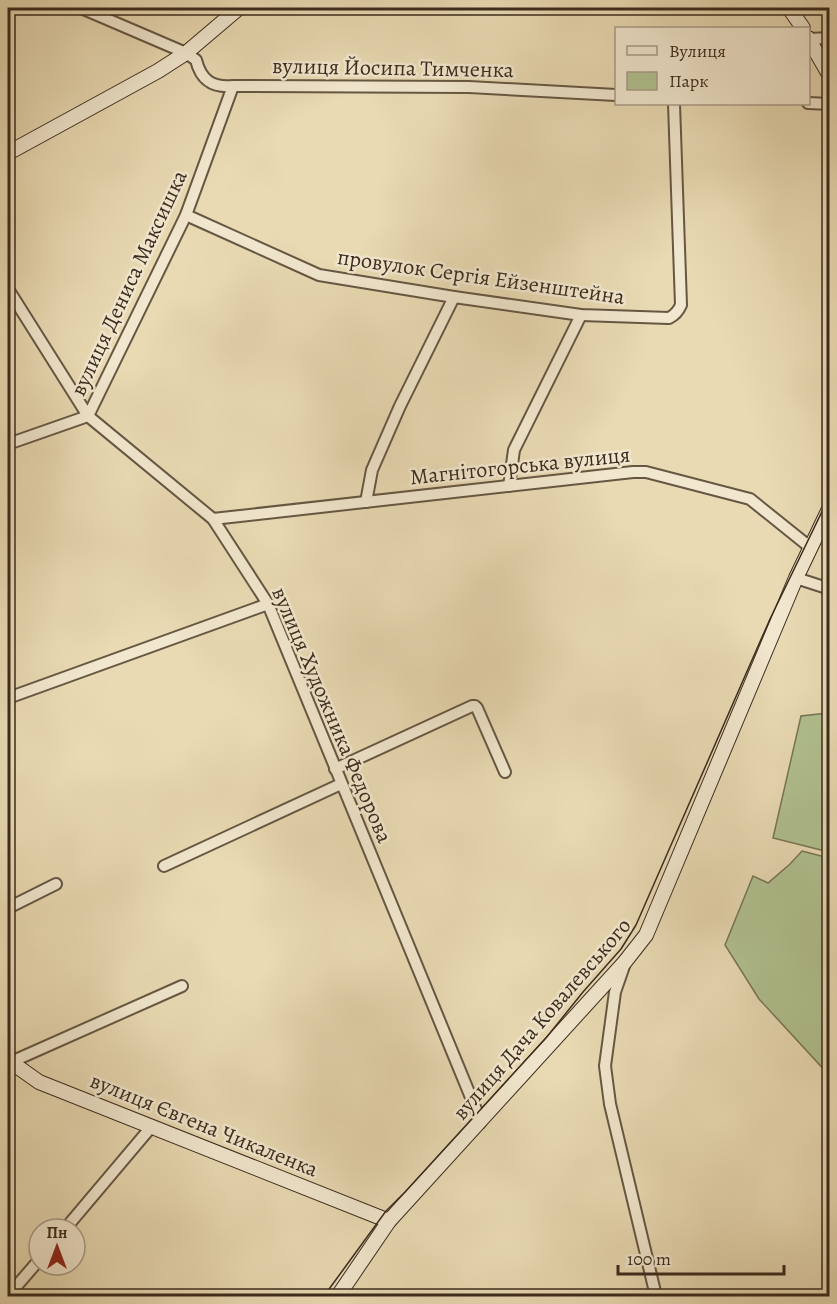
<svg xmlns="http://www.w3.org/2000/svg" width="837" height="1304" font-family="Alegreya,serif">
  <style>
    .green { fill: #b1c190; stroke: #767657; stroke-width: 1.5 }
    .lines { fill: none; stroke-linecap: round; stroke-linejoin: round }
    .street-casing { stroke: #665743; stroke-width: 14 }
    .secondary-casing { stroke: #3b2b1e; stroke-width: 16 }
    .street { stroke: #f1e7ce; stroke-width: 10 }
    .secondary { stroke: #f1e7ce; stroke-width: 14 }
    .tram { stroke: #3b2b1e; stroke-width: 1.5 }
    .labels { text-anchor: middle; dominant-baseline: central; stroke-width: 5; stroke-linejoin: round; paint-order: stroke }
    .street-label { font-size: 22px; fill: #3b2b1e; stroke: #f1e7ce }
  </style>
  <rect width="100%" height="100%" fill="#e9dab3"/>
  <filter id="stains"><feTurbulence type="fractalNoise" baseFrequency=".00333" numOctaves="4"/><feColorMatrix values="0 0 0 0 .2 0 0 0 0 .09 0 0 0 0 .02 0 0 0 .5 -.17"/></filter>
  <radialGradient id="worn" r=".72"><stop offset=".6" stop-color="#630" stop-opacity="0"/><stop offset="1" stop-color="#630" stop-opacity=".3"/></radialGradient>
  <!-- green -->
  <g class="green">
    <polygon points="829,710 829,852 773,838 801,716 828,713"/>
    <polygon points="802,851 829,858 829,1075 759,999 725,945 753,876 768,883 790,864"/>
  </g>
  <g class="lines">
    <!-- street casing -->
    <g class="street-casing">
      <g id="street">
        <path d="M81,8L186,53L196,60C201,80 212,88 233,86L469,87L616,95"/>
        <polyline points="809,39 830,38"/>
        <polyline points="808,103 830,104"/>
        <path d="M186,215L319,275L454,297L581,315L669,318C675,315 678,312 681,305L674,104"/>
        <polyline points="8,289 88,416 213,519 268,604 477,1112 480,1123"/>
        <polyline points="8,444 88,416 186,215 233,86"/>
        <polyline points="509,486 514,450 581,315"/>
        <polyline points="366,502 372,470 400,406 454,297"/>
        <polyline points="213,519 633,472 646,472 750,499 811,548"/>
        <polyline points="796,578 830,589"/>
        <polyline points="8,698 268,604"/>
        <polyline points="335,769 472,706 475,706 477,708 505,772"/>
        <polyline points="164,866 341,784"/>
        <polyline points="8,908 56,884"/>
        <polyline points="624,966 615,992 605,1066 610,1104 656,1296"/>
        <polyline points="11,1062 182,986"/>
        <polyline points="65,1229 152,1126"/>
        <polyline points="8,1296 39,1260"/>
      </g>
    </g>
    <!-- secondary casing -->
    <g class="secondary-casing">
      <g id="secondary">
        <polyline points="789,8 803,28"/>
        <polyline points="808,38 830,76"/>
        <polyline points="8,153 158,71 186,53 239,8"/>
        <polyline points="8,1060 39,1082 389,1221"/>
        <polyline points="338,1296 389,1221 624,963 646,935 796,578 830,507"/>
      </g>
    </g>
    <!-- street -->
    <use href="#street" class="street"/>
    <!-- secondary -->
    <use href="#secondary" class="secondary"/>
    <!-- tram -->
    <polyline class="tram" points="324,1296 386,1211 405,1192 546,1038 583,992 621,949 636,925 770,619 830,495"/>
  </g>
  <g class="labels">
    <!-- street labels -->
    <g class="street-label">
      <text transform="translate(393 68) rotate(1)">вулиця Йосипа Тимченка</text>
      <text transform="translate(481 277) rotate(8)">провулок Сергія Ейзенштейна</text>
      <text transform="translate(129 283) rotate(-65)">вулиця Дениса Максишка</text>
      <text transform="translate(520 466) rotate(-6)">Магнітогорська вулиця</text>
      <text transform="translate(332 715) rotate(67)">вулиця Художника Федорова</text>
      <text transform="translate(542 1019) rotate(-49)">вулиця Дача Ковалевського</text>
      <text transform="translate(204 1125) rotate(22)">вулиця Євгена Чикаленка</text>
    </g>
  </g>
  <!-- margin -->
  <rect width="837" height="1304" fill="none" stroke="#e9dab3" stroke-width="30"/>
  <rect x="9" y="9" width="819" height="1286" fill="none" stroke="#3b2b1e" stroke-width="3"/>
  <rect x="15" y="15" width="807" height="1274" fill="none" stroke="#3b2b1e" stroke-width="1.5"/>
  <!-- legend -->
  <rect x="615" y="27" width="195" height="78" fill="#f1e7ce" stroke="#a89c88" stroke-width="1.5"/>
  <rect x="627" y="46" width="30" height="9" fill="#f1e7ce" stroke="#a89c88" stroke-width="1.5"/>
  <text x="669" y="57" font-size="18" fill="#3b2b1e">Вулиця</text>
  <rect x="627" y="72" width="30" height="18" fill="#b1c190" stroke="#a89c88" stroke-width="1.5"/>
  <text x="669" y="87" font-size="18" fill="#3b2b1e">Парк</text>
  <!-- north arrow -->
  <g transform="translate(57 1247)"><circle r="28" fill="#f1e7ce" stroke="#a89c88" stroke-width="1.5"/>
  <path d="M0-4.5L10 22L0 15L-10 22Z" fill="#8f2418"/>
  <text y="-9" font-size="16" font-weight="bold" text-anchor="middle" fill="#3b2b1e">Пн</text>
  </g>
  <!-- scale -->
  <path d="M618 1265v9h166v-9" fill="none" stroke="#3b2b1e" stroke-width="3"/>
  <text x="627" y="1265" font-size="18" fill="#3b2b1e" stroke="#f1e7ce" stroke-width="4.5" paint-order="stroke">100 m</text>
  <rect width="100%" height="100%" filter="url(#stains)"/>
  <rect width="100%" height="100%" fill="url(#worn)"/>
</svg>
